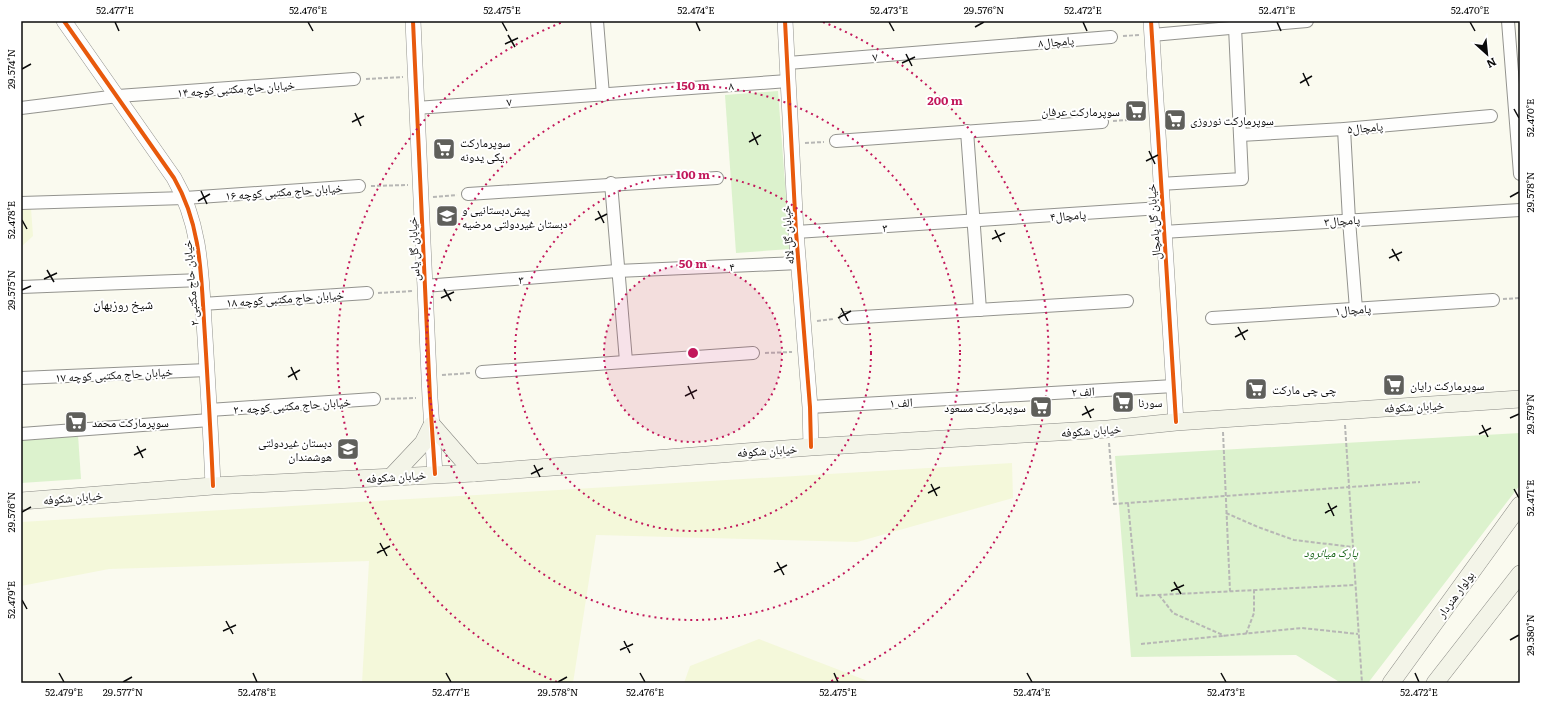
<svg xmlns="http://www.w3.org/2000/svg" width="1541" height="704" font-family="Literata,'Noto Naskh Arabic',serif">
  <style>
    .farmland { fill: #f4f8da }
    .green { fill: #dcf2cd }
    .lines { fill: none; stroke-linecap: round; stroke-linejoin: round }
    .minor-casing { stroke: #93938e; stroke-width: 14 }
    .tertiary-casing { stroke: #93938e; stroke-width: 16 }
    .secondary-casing { stroke: #898984; stroke-width: 18 }
    .path { stroke: #b7b7b5; stroke-width: 2; stroke-dasharray: 4 2; stroke-linecap: butt }
    .minor { stroke: #fefefd; stroke-width: 12 }
    .tertiary { stroke: #fefefd; stroke-width: 15 }
    .secondary { stroke: #f3f4e8; stroke-width: 17 }
    .cycleway-casing { stroke: #fff; stroke-width: 6 }
    .cycleway { stroke: #e8590c; stroke-width: 4 }
    .ticks { fill: none; stroke: #0b0b0b; stroke-width: 1.5 }
    .ring { fill: none; stroke: #c2185b; stroke-width: 2; stroke-dasharray: 2 4 }
    .labels { text-anchor: middle; dominant-baseline: central; stroke-width: 4; stroke-linejoin: round; paint-order: stroke }
    .street-label { font-size: 12px; fill: #0b0b0b; stroke: #fff }
    .poi-label { font-size: 12px; fill: #0b0b0b; stroke: #fff; text-anchor: start }
    .park-label { font-size: 12px; font-style: italic; fill: #196519; stroke: #fff }
    .neighbourhood-label { font-size: 13px; fill: #0b0b0b; stroke: #fff }
    .centre { fill: #c2185b; stroke: #fff; stroke-width: 2 }
    .ring-label { font-size: 12px; text-anchor: middle; font-weight: bold; fill: #c2185b; stroke: #fff; stroke-width: 4; stroke-linejoin: round; paint-order: stroke }
    .neatline { fill: none; stroke: #0b0b0b; stroke-width: 1.5 }
    .ticks-label { font-size: 10px; text-anchor: middle; fill: #0b0b0b }
  </style>
  <rect width="100%" height="100%" fill="#fafaef"/>
  <!-- farmland -->
  <g class="farmland">
    <polygon points="21,208 31,208 33,236 21,247"/>
    <polygon points="1012,463 1013,498 857,542 596,535 573,683 362,683 369,561 109,569 21,586 21,522"/>
    <polygon points="759,639 873,683 684,683 690,666"/>
  </g>
  <!-- green -->
  <g class="green">
    <polygon points="778,91 790,249 736,253 725,95"/>
    <polygon points="1520,433 1520,485 1368,683 1341,683 1296,655 1131,657 1115,456"/>
    <polygon points="78,435 81,479 21,483 21,439"/>
  </g>
  <g class="lines">
    <!-- minor casing -->
    <g class="minor-casing">
      <g id="minor">
        <polyline points="597,21 603,95"/>
        <polyline points="1508,21 1520,174"/>
        <polyline points="1152,35 1307,21"/>
        <polyline points="788,63 1111,37"/>
        <polyline points="21,108 118,96 354,79"/>
        <polyline points="416,108 788,81"/>
        <polyline points="1344,129 1349,220 1356,309"/>
        <polyline points="967,131 980,310"/>
        <polyline points="1240,135 1344,129 1491,116"/>
        <polyline points="836,141 1102,122"/>
        <polyline points="611,183 626,361"/>
        <polyline points="1160,184 1242,179 1235,27"/>
        <polyline points="468,194 717,178"/>
        <polyline points="21,203 185,198 359,186"/>
        <polyline points="796,232 1161,208"/>
        <polyline points="1163,232 1520,210"/>
        <polyline points="424,286 617,271 799,263"/>
        <polyline points="21,287 201,280"/>
        <polyline points="202,304 367,293"/>
        <polyline points="846,318 1127,301"/>
        <polyline points="1212,318 1493,300"/>
        <polyline points="482,372 753,353"/>
        <polyline points="21,378 207,370"/>
        <polyline points="810,407 1174,386"/>
        <polyline points="209,410 374,399"/>
        <polyline points="21,434 210,420"/>
      </g>
    </g>
    <!-- tertiary casing -->
    <g class="tertiary-casing">
      <g id="tertiary">
        <path d="M64,21L174,178C203,228 201,281 205,337C208,387 211,436 213,486"/>
        <polyline points="413,21 430,398 435,474"/>
        <polyline points="785,21 796,232 810,407 811,447"/>
        <polyline points="1151,21 1176,422"/>
      </g>
    </g>
    <!-- secondary casing -->
    <g class="secondary-casing">
      <g id="secondary">
        <polyline points="391,477 423,443 432,425 474,473"/>
        <polyline points="21,501 213,486 474,473 811,447 1108,429 1176,422 1520,399"/>
        <polyline points="1391,683 1520,505"/>
        <polyline points="1435,683 1520,574"/>
      </g>
    </g>
    <!-- path -->
    <g class="path">
      <polyline points="1123,36 1139,35"/>
      <polyline points="366,79 403,77"/>
      <polyline points="1113,121 1144,119"/>
      <polyline points="805,143 824,142"/>
      <polyline points="371,186 408,185"/>
      <polyline points="433,197 457,195"/>
      <polyline points="378,293 413,291"/>
      <polyline points="1503,299 1520,298"/>
      <polyline points="817,321 834,319"/>
      <polyline points="765,353 792,352"/>
      <polyline points="442,375 471,373"/>
      <polyline points="385,399 416,398"/>
      <polyline points="1345,425 1362,683"/>
      <polyline points="1223,432 1230,591"/>
      <polyline points="1109,443 1114,504 1420,482"/>
      <polyline points="1128,503 1137,596 1355,585"/>
      <polyline points="1226,513 1258,527 1294,540 1353,547"/>
      <polyline points="1159,595 1173,613 1225,636"/>
      <polyline points="1246,634 1254,613 1254,589"/>
      <polyline points="1141,644 1302,628 1358,634"/>
    </g>
    <!-- minor -->
    <use href="#minor" class="minor"/>
    <!-- tertiary -->
    <use href="#tertiary" class="tertiary"/>
    <!-- secondary -->
    <use href="#secondary" class="secondary"/>
    <!-- cycleway casing -->
    <g class="cycleway-casing">
      <g id="cycleway">
        <path d="M64,21L174,178C203,228 201,281 205,337C208,387 211,436 213,486"/>
        <polyline points="413,21 430,398 435,474"/>
        <polyline points="785,21 796,232 810,407 811,447"/>
        <polyline points="1151,21 1176,422"/>
      </g>
    </g>
    <!-- cycleway -->
    <use href="#cycleway" class="cycleway"/>
  </g>
  <!-- ticks -->
  <path class="ticks" d="M115,22L119,31M308,22L313,31M502,22L507,31M696,22L700,31M889,22L894,31M1083,22L1087,31M1277,22L1281,31M1470,22L1475,31M975,27L984,22M508,35L515,47M505,44L518,38M906,54L912,66M902,63L915,57M22,69L31,64M1303,73L1309,86M1300,83L1312,76M1514,109L1519,118M355,113L361,126M352,122L364,116M752,132L758,145M749,142L761,135M1149,151L1155,164M1146,161L1158,155M201,191L207,204M1510,197L1519,192M198,201L210,194M598,211L604,223M22,220L27,229M595,220L607,214M995,230L1001,242M992,239L1005,233M1392,249L1399,261M1389,258L1402,252M47,270L54,282M44,279L57,273M444,289L451,301M22,290L31,286M441,298L454,292M841,308L848,321M838,318L851,311M1238,327L1245,340M1235,337L1248,330M291,367L297,380M288,377L300,370M688,386L694,399M685,396L697,390M1085,406L1091,418M1082,415L1094,409M1510,418L1519,414M1482,425L1488,437M1479,434L1491,428M137,446L143,458M134,455L146,449M534,465L540,477M531,474L543,468M931,484L937,496M1514,489L1519,498M928,493L940,487M1328,503L1334,516M22,512L31,507M1325,513L1337,506M380,543L387,556M377,553L390,546M777,562L784,575M774,572L787,565M1174,582L1181,594M1171,591L1184,585M22,600L27,609M226,621L233,634M223,631L236,625M1510,640L1519,635M624,641L630,653M620,650L633,644M59,673L64,682M253,673L257,682M446,673L451,682M640,673L645,682M834,673L838,682M1027,673L1032,682M1221,673L1226,682M1415,673L1419,682M123,682L132,677M558,682L567,677"/>
  <!-- distance rings -->
  <circle cx="693" cy="353" r="89" fill="#c2185b" fill-opacity=".12"/>
  <g class="ring">
    <circle cx="693" cy="353" r="89"/>
    <circle cx="693" cy="353" r="178"/>
    <circle cx="693" cy="353" r="267"/>
    <path d="M557 682A356 356 0 0 1 563 22M823 22A356 356 0 0 1 829 682"/>
  </g>
  <!-- icons -->
  <defs>
    <g id="supermarket-square" transform="scale(1.15)"><rect x="-9" y="-9" width="18" height="18" rx="4" fill="#5f5f5b" stroke="#fff"/><path d="M-6-5.5h2.5l.6 2H6L4.5 2H-2.5L-4.4-4H-6ZM-1.5 3.2a1.3 1.3 0 1 0 .1 0ZM3 3.2a1.3 1.3 0 1 0 .1 0Z" fill="#fff"/></g>
    <g id="school-square" transform="scale(1.15)"><rect x="-9" y="-9" width="18" height="18" rx="4" fill="#5f5f5b" stroke="#fff"/><path d="M0-5L7-2L0 1L-7-2ZM-4 1L0 2.5L4 1V4Q0 6-4 4Z" fill="#fff"/></g>
  </defs>
  <g fill-rule="evenodd">
    <use href="#supermarket-square" x="1136" y="111"/>
    <use href="#supermarket-square" x="1175" y="120"/>
    <use href="#supermarket-square" x="444" y="149"/>
    <use href="#school-square" x="447" y="216"/>
    <use href="#supermarket-square" x="1394" y="385"/>
    <use href="#supermarket-square" x="1256" y="389"/>
    <use href="#supermarket-square" x="1123" y="402"/>
    <use href="#supermarket-square" x="1041" y="407"/>
    <use href="#supermarket-square" x="76" y="422"/>
    <use href="#school-square" x="348" y="449"/>
  </g>
  <g class="labels">
    <!-- street labels -->
    <g class="street-label">
      <text transform="translate(1056 41) rotate(-5)">پامچال۸</text>
      <text transform="translate(875 56) rotate(-5)">۷</text>
      <text transform="translate(731 85) rotate(-4)">۸</text>
      <text transform="translate(236 88) rotate(-4)">خیابان حاج مکتبی کوچه ۱۴</text>
      <text transform="translate(509 101) rotate(-4)">۷</text>
      <text transform="translate(1365 127) rotate(-5)">پامچال۵</text>
      <text transform="translate(284 191) rotate(-4)">خیابان حاج مکتبی کوچه ۱۶</text>
      <text transform="translate(1068 215) rotate(-4)">پامچال۴</text>
      <text transform="translate(1342 220) rotate(-4)">پامچال۳</text>
      <text transform="translate(1153 222) rotate(-94)">خیابان گل پامچال</text>
      <text transform="translate(885 227) rotate(-3)">۳</text>
      <text transform="translate(787 235) rotate(-94)">خیابان گل لاله</text>
      <text transform="translate(413 249) rotate(-93)">خیابان گل یاس</text>
      <text transform="translate(732 266) rotate(-3)">۴</text>
      <text transform="translate(521 279) rotate(-4)">۳</text>
      <text transform="translate(190 283) rotate(-95)">خیابان حاج مکتبی ۲</text>
      <text transform="translate(285 298) rotate(-4)">خیابان حاج مکتبی کوچه ۱۸</text>
      <text transform="translate(1353 309) rotate(-4)">پامچال۱</text>
      <text transform="translate(114 374) rotate(-3)">خیابان حاج مکتبی کوچه ۱۷</text>
      <text transform="translate(1083 391) rotate(-3)">۲ الف</text>
      <text transform="translate(901 402) rotate(-3)">۱ الف</text>
      <text transform="translate(292 405) rotate(-4)">خیابان حاج مکتبی کوچه ۲۰</text>
      <text transform="translate(1414 406) rotate(-3)">خیابان شکوفه</text>
      <text transform="translate(1091 430) rotate(-4)">خیابان شکوفه</text>
      <text transform="translate(767 450) rotate(-4)">خیابان شکوفه</text>
      <text transform="translate(396 476) rotate(-4)">خیابان شکوفه</text>
      <text transform="translate(73 497) rotate(-5)">خیابان شکوفه</text>
      <text transform="translate(1455 594) rotate(-54)">بولوار هنردار</text>
    </g>
    <!-- poi labels -->
    <g class="poi-label">
      <text x="1120" y="111" text-anchor="end">سوپرمارکت عرفان</text>
      <text x="1190" y="120">سوپرمارکت نوروزی</text>
      <text x="460" y="142">سوپرمارکت<tspan x="460" dy="14">یکی یدونه</tspan></text>
      <text x="462" y="209">پیش‌دبستانیی و<tspan x="462" dy="14">دبستان غیردولتی مرضیه</tspan></text>
      <text x="1410" y="385">سوپرمارکت رایان</text>
      <text x="1272" y="389">چی چی مارکت</text>
      <text x="1138" y="402">سورنا</text>
      <text x="1026" y="407" text-anchor="end">سوپرمارکت مسعود</text>
      <text x="92" y="422">سوپرمارکت محمد</text>
      <text x="332" y="442" text-anchor="end">دبستان غیردولتی<tspan x="332" dy="14">هوشمندان</tspan></text>
    </g>
    <!-- park labels -->
    <g class="park-label">
      <text x="1331" y="552">پارک میانرود</text>
    </g>
    <!-- neighbourhood labels -->
    <g class="neighbourhood-label">
      <text x="123" y="303">شیخ روزبهان</text>
    </g>
  </g>
  <circle cx="693" cy="353" r="6" class="centre"/>
  <g class="ring-label">
    <text x="693" y="90">150 m</text>
    <text x="945" y="105">200 m</text>
    <text x="693" y="179">100 m</text>
    <text x="693" y="268">50 m</text>
  </g>
  <!-- border -->
  <rect width="1541" height="704" fill="none" stroke="#ffffff" stroke-width="44"/>
  <!-- north arrow -->
  <g transform="translate(1487 54) rotate(153)" stroke="#ffffff" stroke-width="3" paint-order="stroke">
  <path d="M0-3L7 15L0 10L-7 15Z" fill="#0b0b0b"/>
  <text y="-6" font-size="11" font-weight="bold" text-anchor="middle" fill="#0b0b0b">N</text>
  </g>
  <rect x="22" y="22" width="1497" height="660" class="neatline"/>
  <g class="ticks-label">
    <text x="115" y="14">52.477°E</text>
    <text x="308" y="14">52.476°E</text>
    <text x="502" y="14">52.475°E</text>
    <text x="696" y="14">52.474°E</text>
    <text x="889" y="14">52.473°E</text>
    <text x="984" y="14">29.576°N</text>
    <text x="1083" y="14">52.472°E</text>
    <text x="1277" y="14">52.471°E</text>
    <text x="1470" y="14">52.470°E</text>
    <text transform="translate(11 69) rotate(-90)" y="4">29.574°N</text>
    <text transform="translate(1530 118) rotate(-90)" y="4">52.470°E</text>
    <text transform="translate(1530 192) rotate(-90)" y="4">29.578°N</text>
    <text transform="translate(11 220) rotate(-90)" y="4">52.478°E</text>
    <text transform="translate(11 290) rotate(-90)" y="4">29.575°N</text>
    <text transform="translate(1530 414) rotate(-90)" y="4">29.579°N</text>
    <text transform="translate(1530 498) rotate(-90)" y="4">52.471°E</text>
    <text transform="translate(11 512) rotate(-90)" y="4">29.576°N</text>
    <text transform="translate(11 600) rotate(-90)" y="4">52.479°E</text>
    <text transform="translate(1530 635) rotate(-90)" y="4">29.580°N</text>
    <text x="64" y="696">52.479°E</text>
    <text x="123" y="696">29.577°N</text>
    <text x="257" y="696">52.478°E</text>
    <text x="451" y="696">52.477°E</text>
    <text x="558" y="696">29.578°N</text>
    <text x="645" y="696">52.476°E</text>
    <text x="838" y="696">52.475°E</text>
    <text x="1032" y="696">52.474°E</text>
    <text x="1226" y="696">52.473°E</text>
    <text x="1419" y="696">52.472°E</text>
  </g>
</svg>
